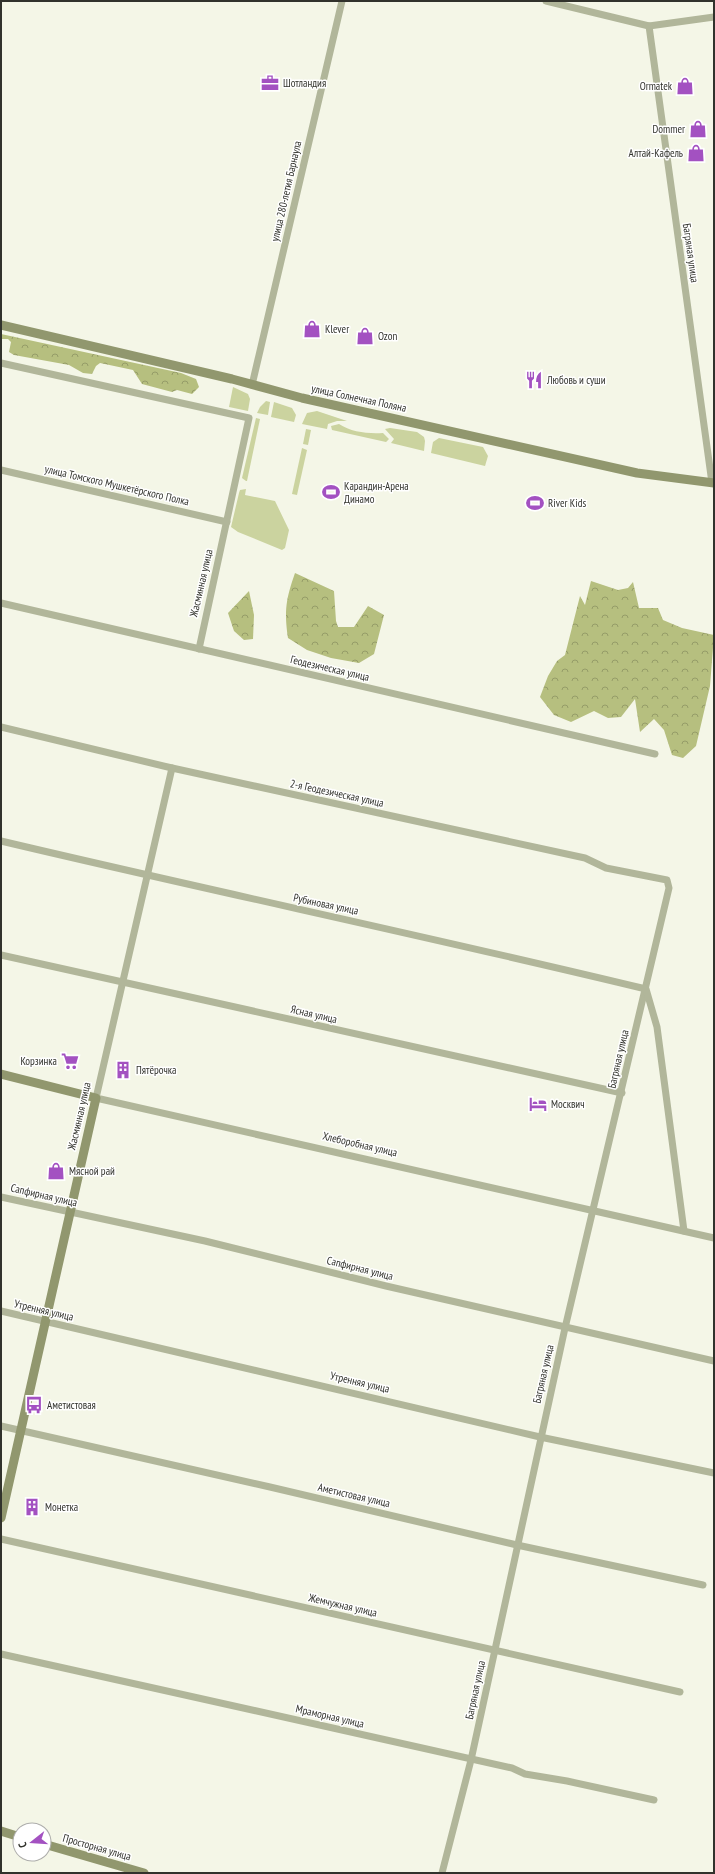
<svg xmlns="http://www.w3.org/2000/svg" width="715" height="1874" font-family="'PT Sans Narrow',sans-serif">
  <style>
    .green { fill: #cbd39f }
    .forest { fill: url(#forest-crowns) }
    .lines { fill: none; stroke-linecap: round; stroke-linejoin: round }
    .street { stroke: #b1b69a; stroke-width: 7 }
    .secondary { stroke: #91976e; stroke-width: 9 }
    .labels { text-anchor: middle; dominant-baseline: central; stroke-width: 3; stroke-linejoin: round; paint-order: stroke }
    .poi-label { font-size: 11px; fill: #31322c; stroke: #fff; text-anchor: start }
    .street-label { font-size: 11px; fill: #31322c; stroke: #fff }
  </style>
  <defs>
    <pattern id="forest-crowns" width="20" height="18" patternUnits="userSpaceOnUse"><rect width="20" height="18" fill="#b6bf7f"/><path d="M2 6a3 3 0 1 1 6 0M12 15a3 3 0 1 1 6 0" fill="none" stroke="#959c68"/></pattern>
  </defs>
  <rect width="100%" height="100%" fill="#f4f6e7"/>
  <!-- green -->
  <g class="green">
    <polygon points="233,387 248,394 250,399 248,411 229,407"/>
    <polygon points="266,401 270,402 268,415 257,413 260,407"/>
    <polygon points="274,402 292,408 296,415 294,422 271,417"/>
    <polygon points="317,411 347,421 337,421 328,424 327,429 302,424 307,413"/>
    <polygon points="256,418 260,419 247,481 246,481 242,478"/>
    <path d="M339,424C351,432 368,434 383,433L389,439L386,442L332,430L331,426Z"/>
    <polygon points="390,428 417,432 424,437 425,441 424,451 391,443 394,439 385,429"/>
    <polygon points="306,429 311,430 308,445 303,444"/>
    <polygon points="439,438 483,447 488,456 485,466 431,453 433,442"/>
    <polygon points="302,448 307,450 297,495 292,494"/>
    <polygon points="246,489 245,495 275,501 289,530 285,548 282,550 238,532 231,527 239,493 240,490"/>
  </g>
  <!-- forest -->
  <g class="forest">
    <polygon points="1,334 181,373 196,379 199,387 192,394 177,390 172,392 142,384 133,370 100,363 96,366 92,374 83,373 69,365 14,355 9,352 11,342 8,339 1,339"/>
    <path d="M295,573L334,591L336,621L338,627H354L368,606L384,615L374,654L359,663L331,658L307,650L288,638C284,610 286,599 295,573Z"/>
    <polygon points="591,581 618,590 628,588 633,582 639,608 658,608 663,620 682,628 714,635 710,686 696,746 683,758 672,755 664,730 654,719 640,732 635,699 621,717 608,718 594,711 571,722 554,715 540,697 548,676 557,661 565,655 580,596 585,605"/>
    <polygon points="249,591 254,615 253,639 244,640 234,631 228,613"/>
  </g>
  <g class="lines">
    <!-- street -->
    <g class="street">
      <polyline points="546,1 649,26 714,17"/>
      <polyline points="649,26 712,483"/>
      <polyline points="1,363 249,418 199,649"/>
      <polyline points="252,385 342,1"/>
      <polyline points="1,470 227,522"/>
      <polyline points="1,603 655,754"/>
      <polyline points="1,727 172,768 585,858 606,868 667,880 669,888 565,1328 471,1760 442,1873"/>
      <polyline points="172,768 96,1098 714,1238"/>
      <path d="M1,841C216,892 431,937 646,989L657,1027L684,1231"/>
      <polyline points="1,955 622,1093"/>
      <polyline points="1,1197 205,1241 386,1286 714,1361"/>
      <polyline points="1,1311 540,1437 714,1473"/>
      <polyline points="1,1426 270,1487 517,1545 703,1585"/>
      <polyline points="1,1539 680,1692"/>
      <polyline points="1,1654 512,1768 525,1774 567,1781 654,1800"/>
    </g>
    <!-- secondary -->
    <g class="secondary">
      <polyline points="1,325 232,379 302,398 637,473 714,483"/>
      <polyline points="1,1074 96,1098 1,1518"/>
      <polyline points="1,1831 20,1837"/>
      <polyline points="44,1844 144,1873"/>
    </g>
  </g>
  <!-- icons -->
  <defs>
    <g id="office-bare" transform="scale(1.38)"><path d="M-6-3h4V-5.5h4V-3h4V5H-6ZM-1-4.5V-3h2v-1.5ZM-6 0V1H6V0Z" fill="#a351c1" stroke="#fff" stroke-width="2.5" paint-order="stroke"/></g>
    <g id="shop-bare" transform="scale(1.38)"><path d="M-5-2.5h2.3a2.7 3.5 0 0 1 5.4 0H5L5.5 6h-11ZM-1.5-2.5h3a1.5 2.3 0 0 0-3 0Z" fill="#a351c1" stroke="#fff" stroke-width="2.5" paint-order="stroke"/></g>
    <g id="restaurant-bare" transform="scale(1.38)"><path d="M-5-6h1v4h1v-4h1v4h1v-4h1v5L-1.5 .5V6h-2V.5L-5-1ZM5-6V6H3V1.5H1.5Q1.5-4 5-6Z" fill="#a351c1" stroke="#fff" stroke-width="2.5" paint-order="stroke"/></g>
    <g id="stadium-bare" transform="scale(1.38)"><path d="M0-5a6.5 5 0 1 0 0 10a6.5 5 0 1 0 0-10ZM-3.5-1.8h7v3.6h-7Z" fill="#a351c1" stroke="#fff" stroke-width="2.5" paint-order="stroke"/></g>
    <g id="supermarket-bare" transform="scale(1.38)"><path d="M-6-5.5h2.5l.6 2H6L4.5 2H-2.5L-4.4-4H-6ZM-1.5 3.2a1.3 1.3 0 1 0 .1 0ZM3 3.2a1.3 1.3 0 1 0 .1 0Z" fill="#a351c1" stroke="#fff" stroke-width="2.5" paint-order="stroke"/></g>
    <g id="building-bare" transform="scale(1.38)"><path d="M-4-6H4V6H1V3H-1V6H-4ZM-2.5-4.3h1.7v1.8h-1.7ZM.8-4.3h1.7v1.8H.8ZM-2.5-1h1.7V.8h-1.7ZM.8-1h1.7V.8H.8Z" fill="#a351c1" stroke="#fff" stroke-width="2.5" paint-order="stroke"/></g>
    <g id="hotel-bare" transform="scale(1.38)"><path d="M-6-4.5h1.5V1H6V5H4.5V3h-9V5H-6ZM-4 0a1.8 1.8 0 1 1 3.6 0ZM.5 0V-2.5h3Q6-2.5 6 0Z" fill="#a351c1" stroke="#fff" stroke-width="2.5" paint-order="stroke"/></g>
    <g id="bus-bare" transform="scale(1.38)"><path d="M-5-6H5V4H4V6H2V4H-2V6H-4V4H-5ZM-3.5-4V0h7V-4ZM-3.5 1.2v1.5H-2V1.2ZM2 1.2v1.5H3.5V1.2Z" fill="#a351c1" stroke="#fff" stroke-width="2.5" paint-order="stroke"/></g>
  </defs>
  <g fill-rule="evenodd">
    <use href="#office-bare" x="270" y="83"/>
    <use href="#shop-bare" x="685" y="86"/>
    <use href="#shop-bare" x="698" y="129"/>
    <use href="#shop-bare" x="696" y="153"/>
    <use href="#shop-bare" x="312" y="329"/>
    <use href="#shop-bare" x="365" y="336"/>
    <use href="#restaurant-bare" x="534" y="380"/>
    <use href="#stadium-bare" x="331" y="492"/>
    <use href="#stadium-bare" x="535" y="503"/>
    <use href="#supermarket-bare" x="70" y="1061"/>
    <use href="#building-bare" x="123" y="1070"/>
    <use href="#hotel-bare" x="538" y="1104"/>
    <use href="#shop-bare" x="56" y="1171"/>
    <use href="#bus-bare" x="34" y="1405"/>
    <use href="#building-bare" x="32" y="1507"/>
  </g>
  <g class="labels">
    <!-- poi labels -->
    <g class="poi-label">
      <text x="283" y="83">Шотландия</text>
      <text x="672" y="86" text-anchor="end">Ormatek</text>
      <text x="685" y="129" text-anchor="end">Dommer</text>
      <text x="683" y="153" text-anchor="end">Алтай-Кафель</text>
      <text x="325" y="329">Klever</text>
      <text x="378" y="336">Ozon</text>
      <text x="547" y="380">Любовь и суши</text>
      <text x="344" y="486">Карандин-Арена<tspan x="344" dy="13">Динамо</tspan></text>
      <text x="548" y="503">River Kids</text>
      <text x="57" y="1061" text-anchor="end">Корзинка</text>
      <text x="136" y="1070">Пятёрочка</text>
      <text x="551" y="1104">Москвич</text>
      <text x="69" y="1171">Мясной рай</text>
      <text x="47" y="1405">Аметистовая</text>
      <text x="45" y="1507">Монетка</text>
    </g>
    <!-- street labels -->
    <g class="street-label">
      <text transform="translate(286 191) rotate(-77)">улица 280-летия Барнаула</text>
      <text transform="translate(691 253) rotate(82)">Багряная улица</text>
      <text transform="translate(359 398) rotate(12)">улица Солнечная Поляна</text>
      <text transform="translate(117 485) rotate(13)">улица Томского Мушкетёрского Полка</text>
      <text transform="translate(201 583) rotate(-77)">Жасминная улица</text>
      <text transform="translate(330 668) rotate(13)">Геодезическая улица</text>
      <text transform="translate(337 793) rotate(12)">2-я Геодезическая улица</text>
      <text transform="translate(326 904) rotate(12)">Рубиновая улица</text>
      <text transform="translate(314 1014) rotate(13)">Ясная улица</text>
      <text transform="translate(618 1059) rotate(-77)">Багряная улица</text>
      <text transform="translate(79 1116) rotate(-77)">Жасминная улица</text>
      <text transform="translate(360 1144) rotate(13)">Хлеборобная улица</text>
      <text transform="translate(44 1195) rotate(13)">Сапфирная улица</text>
      <text transform="translate(360 1268) rotate(14)">Сапфирная улица</text>
      <text transform="translate(44 1310) rotate(13)">Утренняя улица</text>
      <text transform="translate(543 1374) rotate(-77)">Багряная улица</text>
      <text transform="translate(360 1382) rotate(13)">Утренняя улица</text>
      <text transform="translate(354 1495) rotate(13)">Аметистовая улица</text>
      <text transform="translate(343 1605) rotate(13)">Жемчужная улица</text>
      <text transform="translate(475 1690) rotate(-78)">Багряная улица</text>
      <text transform="translate(330 1716) rotate(13)">Мраморная улица</text>
      <text transform="translate(97 1847) rotate(16)">Просторная улица</text>
    </g>
  </g>
  <!-- border -->
  <rect width="715" height="1874" fill="none" stroke="#31322c" stroke-width="4"/>
  <!-- north arrow -->
  <g transform="translate(32 1842) rotate(253)"><circle r="19" fill="#ffffff" stroke="#adadab"/>
  <path d="M0-3L7 15L0 10L-7 15Z" fill="#a351c1"/>
  <text y="-6" font-size="11" font-weight="bold" text-anchor="middle" fill="#31322c">С</text>
  </g>
</svg>
